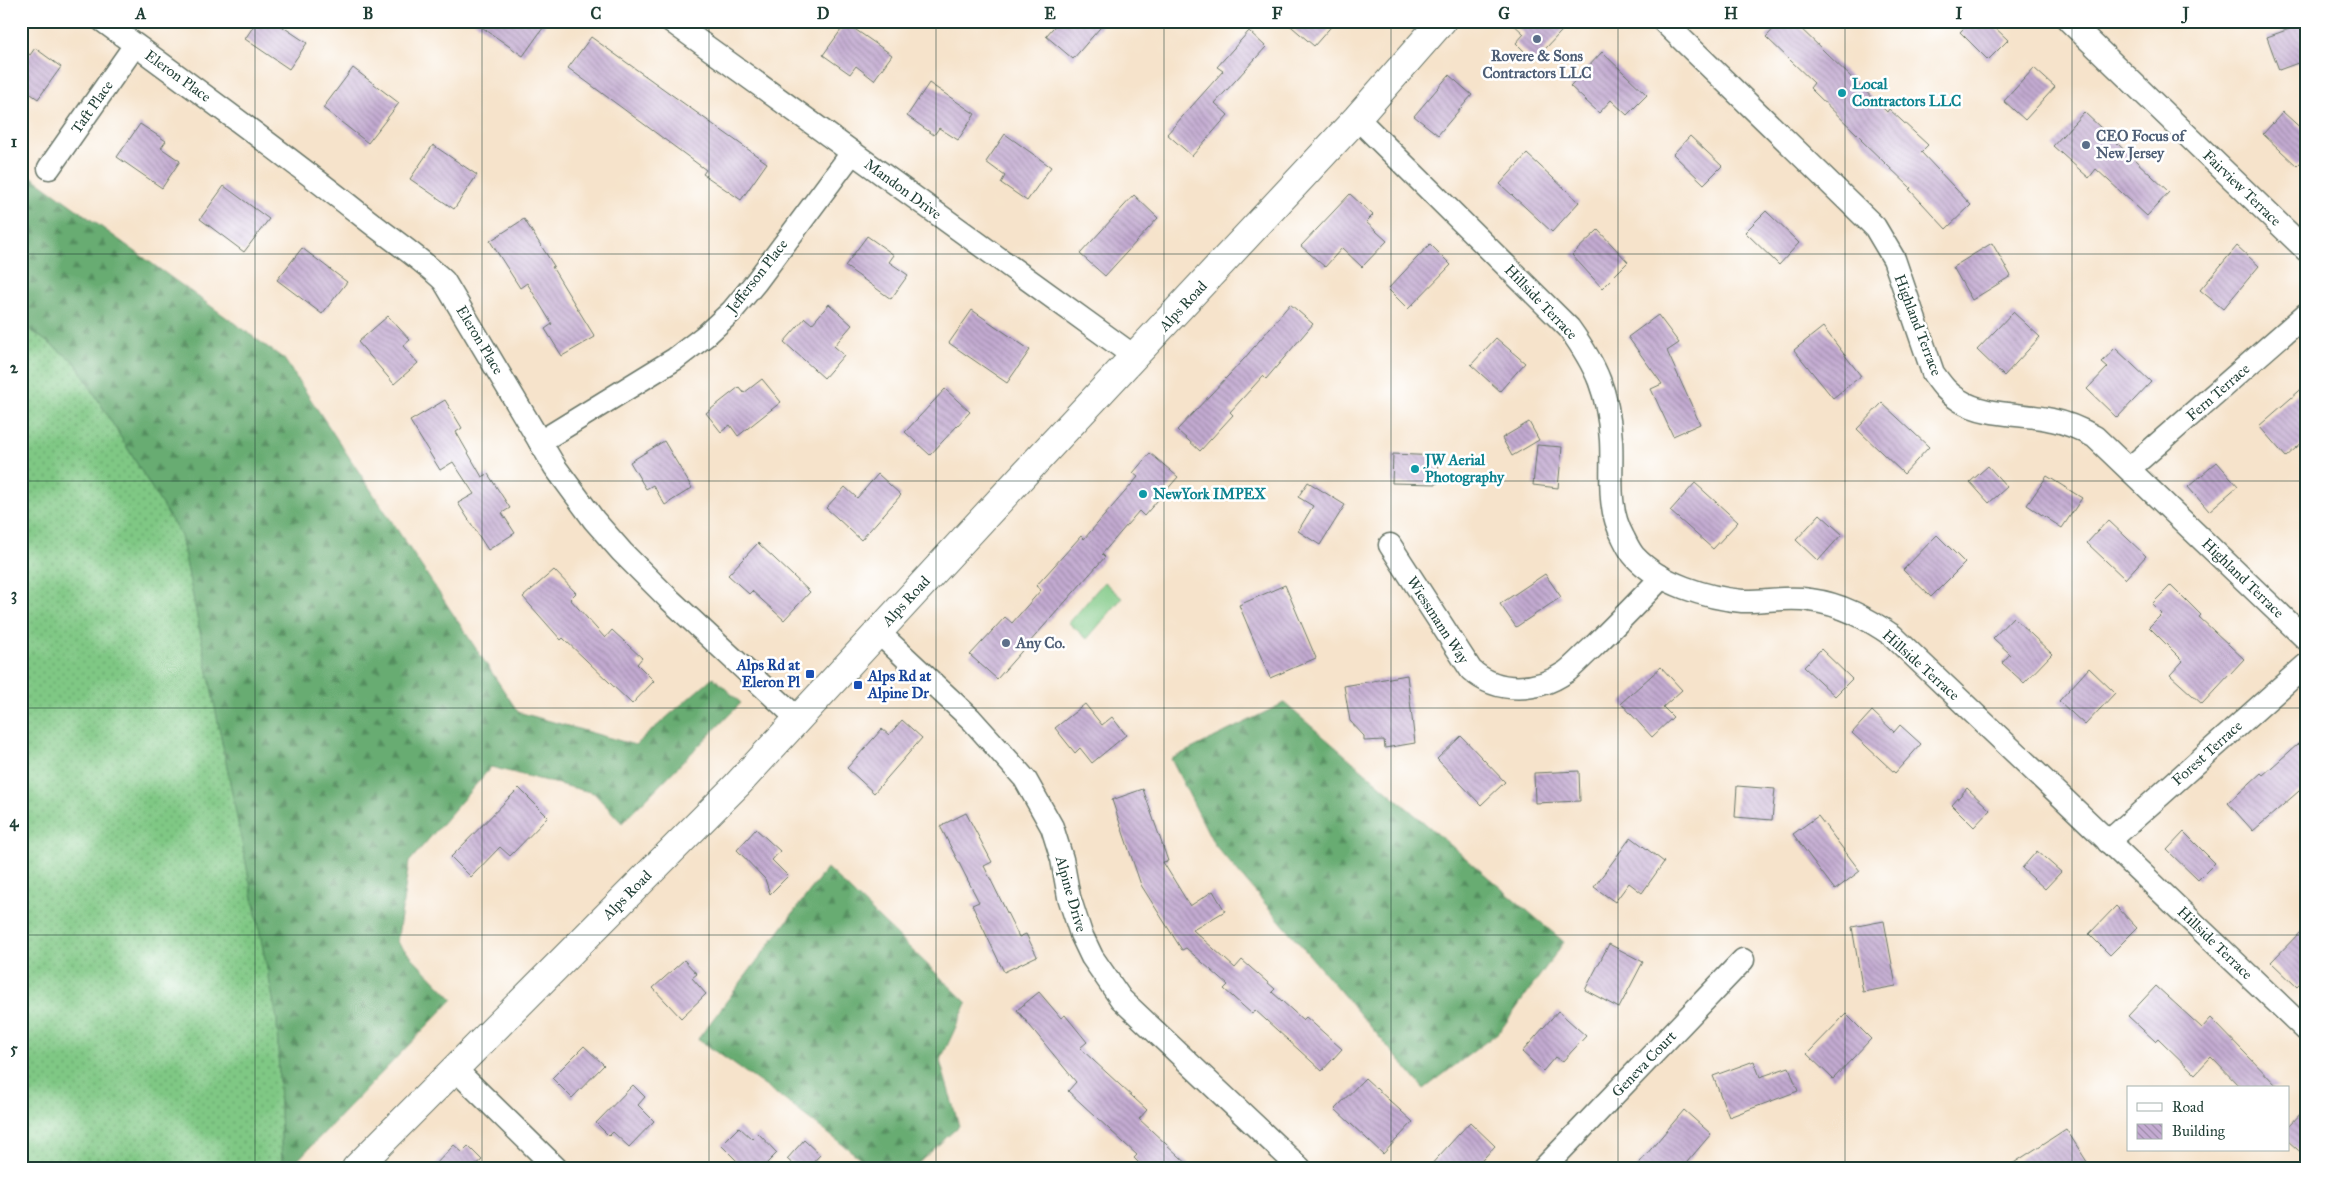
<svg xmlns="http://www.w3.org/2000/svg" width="2327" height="1189" font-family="'IM FELL Great Primer',serif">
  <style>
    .grass { fill: url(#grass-dots); stroke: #4f825c }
    .forest { fill: url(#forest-firs); stroke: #437453 }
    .garden { fill: #7fc884; stroke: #4f825c }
    .building { fill: url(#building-back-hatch) }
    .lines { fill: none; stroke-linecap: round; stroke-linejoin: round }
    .street-casing { stroke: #6a7769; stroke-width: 25 }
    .secondary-casing { stroke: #6a7769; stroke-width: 30 }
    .street { stroke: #fff; stroke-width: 22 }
    .secondary { stroke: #fff; stroke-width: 28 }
    .grid { fill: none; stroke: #1f3d34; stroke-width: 1; stroke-opacity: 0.55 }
    .service-dot { fill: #5c6f8a; stroke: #fff; stroke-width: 2 }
    .culture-dot { fill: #0f9aa8; stroke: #fff; stroke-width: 2 }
    .transit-dot { fill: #1a4fb4; stroke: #fff; stroke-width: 2 }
    .labels { text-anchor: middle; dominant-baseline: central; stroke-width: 5; stroke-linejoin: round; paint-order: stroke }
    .service-label { font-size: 15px; font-weight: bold; fill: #4e5e75; stroke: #fff; text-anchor: start }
    .street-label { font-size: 15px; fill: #1f3d34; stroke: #fff }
    .culture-label { font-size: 15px; font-weight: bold; fill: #0d838f; stroke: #fff; text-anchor: start }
    .transit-label { font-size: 15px; font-weight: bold; fill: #164399; stroke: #fff; text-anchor: end }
    .neatline { fill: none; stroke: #1f3d34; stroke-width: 2 }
    .grid-label { font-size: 16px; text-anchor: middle; font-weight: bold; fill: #1f3d34 }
  </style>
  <defs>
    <pattern id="grass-dots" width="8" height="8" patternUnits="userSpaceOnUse" patternTransform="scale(1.25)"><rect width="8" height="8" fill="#7fc884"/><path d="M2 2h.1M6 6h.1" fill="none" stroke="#67a46d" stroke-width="1.8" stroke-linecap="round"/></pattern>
    <pattern id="forest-firs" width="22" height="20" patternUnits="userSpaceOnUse" patternTransform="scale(1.25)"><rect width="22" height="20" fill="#67ac72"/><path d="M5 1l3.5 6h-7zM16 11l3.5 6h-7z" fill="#548d5e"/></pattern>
    <pattern id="building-back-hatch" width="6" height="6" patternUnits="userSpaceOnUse" patternTransform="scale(1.25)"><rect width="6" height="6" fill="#c3aad1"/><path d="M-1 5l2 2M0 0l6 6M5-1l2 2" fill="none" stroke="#9e8caa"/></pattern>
  </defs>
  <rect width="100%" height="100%" fill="#fff"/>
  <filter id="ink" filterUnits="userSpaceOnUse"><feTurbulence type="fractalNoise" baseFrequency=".02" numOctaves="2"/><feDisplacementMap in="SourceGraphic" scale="10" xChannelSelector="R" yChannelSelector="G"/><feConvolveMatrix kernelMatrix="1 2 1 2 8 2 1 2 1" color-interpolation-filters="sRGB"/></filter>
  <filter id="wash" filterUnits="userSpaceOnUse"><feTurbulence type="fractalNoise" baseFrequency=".0096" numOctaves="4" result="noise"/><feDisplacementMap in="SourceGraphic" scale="20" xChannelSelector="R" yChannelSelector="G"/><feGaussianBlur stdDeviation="1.12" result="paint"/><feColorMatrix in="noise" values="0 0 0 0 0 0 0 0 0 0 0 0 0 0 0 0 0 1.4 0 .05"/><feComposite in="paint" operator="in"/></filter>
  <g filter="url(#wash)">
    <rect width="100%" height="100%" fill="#f6e3cb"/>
    <!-- grass -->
    <polygon class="grass" points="21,323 75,362 181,536 277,1019 282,1168 21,1168"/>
    <!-- forest -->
    <g class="forest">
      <polygon points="21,169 284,359 518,712 635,745 713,677 741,703 622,823 594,793 491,767 409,862 397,942 453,999 290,1168 282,1168 277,1019 181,536 75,362 21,323"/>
      <polygon points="1284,703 1564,942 1500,1031 1424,1089 1214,844 1171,759"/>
      <polygon points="827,868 967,1003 940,1061 959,1126 913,1168 873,1168 782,1098 698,1039"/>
    </g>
    <!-- garden -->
    <polygon class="garden" points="1104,582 1122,598 1087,639 1069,623"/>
    <g id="blocks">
      <!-- building -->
      <g class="building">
        <polygon points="257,21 274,21 307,43 289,69 245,39"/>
        <polygon points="473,21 548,21 523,56"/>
        <polygon points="1059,21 1106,21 1073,59 1046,36"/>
        <polygon points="1285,21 1336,21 1314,46"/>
        <polygon points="1510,21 1571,21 1534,61 1516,43 1524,34"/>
        <polygon points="1781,21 1793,21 1887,112 1889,109 1928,145 1921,152 1971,205 1946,229 1909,189 1911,188 1861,140 1862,139 1810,88 1814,83 1766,37"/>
        <polygon points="1971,21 1988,21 2008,40 1988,60 1960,32"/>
        <polygon points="846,23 892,55 874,80 856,66 850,74 823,55"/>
        <polygon points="2306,23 2306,60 2279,70 2267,37"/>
        <polygon points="1249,31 1266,47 1215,103 1228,115 1192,156 1167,134 1223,71 1217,67"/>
        <polygon points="591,37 767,163 741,200 703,174 706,170 568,68"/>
        <polygon points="35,48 61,67 38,99 21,87 21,49 30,55"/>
        <polygon points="1602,52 1647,95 1627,115 1611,100 1599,113 1570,86"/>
        <polygon points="353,68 399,103 368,143 323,108"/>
        <polygon points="2034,68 2055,87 2025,120 2004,101"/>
        <polygon points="1449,75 1472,95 1438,135 1414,116"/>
        <polygon points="929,83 975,114 958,140 939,128 934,135 907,116"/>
        <polygon points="2084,112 2169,192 2147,216 2096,169 2089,178 2053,146"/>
        <polygon points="2283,112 2306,133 2306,157 2297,166 2263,134"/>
        <polygon points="140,124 166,141 161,148 180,161 162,188 117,157"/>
        <polygon points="1005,134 1051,167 1027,201 1001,183 1005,176 986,162"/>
        <polygon points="1690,136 1722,166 1704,184 1673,154"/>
        <polygon points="433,145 477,175 454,209 410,179"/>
        <polygon points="1527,154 1579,202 1552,232 1500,184"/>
        <polygon points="224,186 269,219 244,252 200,219"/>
        <polygon points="1350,194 1373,215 1366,222 1387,241 1362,267 1342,248 1325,267 1301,246"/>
        <polygon points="1134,195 1158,218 1105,276 1080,254"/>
        <polygon points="1766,211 1799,243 1779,265 1745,232"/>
        <polygon points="524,219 554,266 552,267 595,337 562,356 545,329 552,324 527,283 520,288 490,241"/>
        <polygon points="1598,230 1628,262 1602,288 1572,255"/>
        <polygon points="867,236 894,255 889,262 908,275 891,299 845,266"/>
        <polygon points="1992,243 2011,276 1972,300 1953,267"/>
        <polygon points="1430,244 1451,265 1408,309 1388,289"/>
        <polygon points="2237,246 2259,266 2223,309 2200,290"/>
        <polygon points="302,248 347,282 322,314 277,280"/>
        <polygon points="829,304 852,325 834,346 844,355 824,378 784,342 805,318 812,324"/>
        <polygon points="1290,304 1313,324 1266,379 1263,376 1230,412 1233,415 1200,451 1177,430 1244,359"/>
        <polygon points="972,310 1030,350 1007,383 949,343"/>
        <polygon points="2013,312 2040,337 2004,376 1977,350"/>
        <polygon points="1658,315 1679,343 1667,351 1700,424 1673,436 1651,389 1662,384 1628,337"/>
        <polygon points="388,316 410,340 403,346 418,363 394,384 358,342"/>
        <polygon points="1823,327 1861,376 1833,398 1794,350"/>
        <polygon points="1496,338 1525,363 1500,391 1471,365"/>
        <polygon points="2115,348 2151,382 2117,418 2087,389 2108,367 2102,362"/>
        <polygon points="762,379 781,402 738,436 730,425 721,432 706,413 739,387 744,393"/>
        <polygon points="2306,385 2306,439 2286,457 2259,426"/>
        <polygon points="945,389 970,412 930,455 905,432"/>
        <polygon points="445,400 462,428 456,432 482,477 488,474 510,508 502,513 515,533 488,550 458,503 474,494 453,462 440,470 410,421"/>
        <polygon points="1882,403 1929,447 1904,474 1857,429"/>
        <polygon points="1529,422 1539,440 1512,456 1502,438"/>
        <polygon points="664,441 692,488 665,505 653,485 646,489 630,462"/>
        <polygon points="1537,445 1562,447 1558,488 1533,485"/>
        <polygon points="1150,453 1178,477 1144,516 1139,511 1102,554 1105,557 997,679 970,655 1005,617 1012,623 1041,590 1036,586 1081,536 1084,539 1138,477 1133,473"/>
        <polygon points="1393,454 1438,456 1437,484 1392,483"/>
        <polygon points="2217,462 2238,486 2209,511 2188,487"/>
        <polygon points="1988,466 2007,487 1989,503 1970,482"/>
        <polygon points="878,474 901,495 861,540 826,508 845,487 857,498"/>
        <polygon points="2047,476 2082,498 2062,528 2027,505"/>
        <polygon points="1308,482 1345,505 1320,545 1298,531 1313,506 1298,497"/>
        <polygon points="1695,483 1738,522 1713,549 1670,511"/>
        <polygon points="1820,514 1842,534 1818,561 1796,540"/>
        <polygon points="2108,520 2146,556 2125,579 2087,543"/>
        <polygon points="1937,535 1965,563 1931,597 1903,570"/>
        <polygon points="758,543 810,592 784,620 752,591 749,594 728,575"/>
        <polygon points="554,570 576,593 570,599 605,638 612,630 642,658 637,664 654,681 632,704 563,638 561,640 523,597"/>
        <polygon points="1545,574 1561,597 1516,627 1500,604"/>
        <polygon points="1285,585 1316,658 1270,678 1239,605"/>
        <polygon points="2171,585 2201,615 2199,617 2244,659 2202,704 2170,675 2183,661 2149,627 2162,614 2152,604"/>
        <polygon points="2013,617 2052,654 2024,683 2002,663 2010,654 1993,638"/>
        <polygon points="1821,649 1852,679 1835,696 1804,667"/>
        <polygon points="1661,667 1682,690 1663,707 1673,717 1652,737 1621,703"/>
        <polygon points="2089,668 2115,693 2085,725 2059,701"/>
        <polygon points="1407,675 1415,743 1385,748 1384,740 1364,741 1364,736 1350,721 1344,686"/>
        <polygon points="1085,704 1102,725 1112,717 1126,735 1092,763 1080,748 1075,753 1055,728"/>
        <polygon points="1872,711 1894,732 1900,725 1921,744 1895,773 1852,733"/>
        <polygon points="902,720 922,738 874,793 847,768 882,729 889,735"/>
        <polygon points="1461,736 1505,782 1481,805 1437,759"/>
        <polygon points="2306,737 2306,785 2253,831 2228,803 2261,773 2263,775"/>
        <polygon points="1579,771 1580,801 1535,803 1534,773"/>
        <polygon points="1737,786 1775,789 1772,820 1735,817"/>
        <polygon points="519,788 548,817 510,856 500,847 471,877 451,857"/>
        <polygon points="1967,788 1990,810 1974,827 1952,805"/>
        <polygon points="1143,789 1168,861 1163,862 1190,906 1213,891 1225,911 1193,930 1235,968 1242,960 1275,989 1272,992 1303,1020 1306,1017 1342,1049 1322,1071 1255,1010 1252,1014 1224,989 1228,985 1186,948 1182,950 1141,885 1112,800"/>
        <polygon points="966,813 992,862 984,866 1019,937 1026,934 1037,956 1004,972 972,905 979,902 940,826"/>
        <polygon points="1818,816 1860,871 1835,890 1793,834"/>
        <polygon points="756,829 780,851 772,860 788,876 770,894 765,879 737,850"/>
        <polygon points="2184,832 2215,863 2198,880 2167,850"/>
        <polygon points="1631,837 1664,862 1642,893 1629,883 1615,902 1594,887"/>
        <polygon points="2037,851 2061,872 2045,889 2022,868"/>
        <polygon points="2116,906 2137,928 2110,955 2089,934"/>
        <polygon points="1884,921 1896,986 1863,992 1852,927"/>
        <polygon points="2306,926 2306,978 2297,987 2271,962"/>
        <polygon points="1609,944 1643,962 1619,1008 1585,990"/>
        <polygon points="684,960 697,974 692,978 706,994 681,1018 653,988"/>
        <polygon points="2156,986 2202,1028 2211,1018 2279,1088 2241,1088 2211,1057 2195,1074 2158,1038 2155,1041 2128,1016"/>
        <polygon points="1039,992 1061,1018 1065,1015 1087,1042 1080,1048 1147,1110 1139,1119 1192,1168 1144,1168 1134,1158 1137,1155 1068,1091 1076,1082 1017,1010"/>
        <polygon points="1558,1011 1586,1036 1562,1062 1555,1057 1543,1071 1522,1052"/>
        <polygon points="1846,1014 1871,1039 1833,1079 1807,1054"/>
        <polygon points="584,1046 604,1065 572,1098 552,1078"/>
        <polygon points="1754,1061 1760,1077 1789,1067 1798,1091 1729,1117 1713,1076"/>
        <polygon points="1365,1078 1413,1122 1383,1154 1335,1109"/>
        <polygon points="633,1085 645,1097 638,1105 654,1121 629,1147 613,1132 609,1136 596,1123"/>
        <polygon points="2306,1108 2306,1157 2288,1141 2288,1127"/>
        <polygon points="1684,1110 1711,1134 1682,1168 1635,1168"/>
        <polygon points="1470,1122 1495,1146 1475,1168 1428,1168"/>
        <polygon points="739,1127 752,1139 758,1133 777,1153 762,1168 744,1168 721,1145"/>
        <polygon points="2066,1129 2091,1168 2006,1168"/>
        <polygon points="804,1140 820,1155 808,1168 797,1168 787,1159"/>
        <polygon points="454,1145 462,1152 468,1146 482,1160 475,1166 477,1168 432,1168"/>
      </g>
    </g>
  </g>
  <g filter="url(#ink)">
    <use href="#blocks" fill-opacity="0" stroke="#6a7769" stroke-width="1"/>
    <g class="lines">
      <!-- street casing -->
      <g class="street-casing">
        <g id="street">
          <path d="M103,21C190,85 277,148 361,215C388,237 418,256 444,281L555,467L594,520L622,552L668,598L798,719"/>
          <polyline points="671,21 1135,357"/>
          <path d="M1663,21L1875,227L1894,259L1933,373C1941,384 1947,393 1959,400C1985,417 2023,413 2052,420C2068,423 2081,429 2095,437L2306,639"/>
          <polyline points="2069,21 2306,250"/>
          <path d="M1357,118L1569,328C1597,367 1608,392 1611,440C1613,474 1606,506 1623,537C1626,543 1630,552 1635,557C1659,583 1707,598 1742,601C1764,602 1786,596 1810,600C1841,604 1867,618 1893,636L2306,1030"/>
          <polyline points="49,168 135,45"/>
          <polyline points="540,442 675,359 705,336 732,311 756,282 852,153"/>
          <polyline points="2129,469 2306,314"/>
          <path d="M1390,545L1471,670C1498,694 1537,692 1566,672C1575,665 1583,656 1592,648C1616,625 1639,601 1662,577"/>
          <polyline points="878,632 971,719 1025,779 1052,827 1062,859 1069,897 1081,934 1092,957 1121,999 1300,1168"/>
          <polyline points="2108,842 2306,665"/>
          <polyline points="455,1069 556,1168"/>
          <polyline points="1544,1168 1743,960"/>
        </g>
      </g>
      <!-- secondary casing -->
      <g class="secondary-casing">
        <polyline id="secondary" points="356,1168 737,785 1027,471 1357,118 1442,21"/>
      </g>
      <!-- street -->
      <use href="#street" class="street"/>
      <!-- secondary -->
      <use href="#secondary" class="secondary"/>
    </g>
  </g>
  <!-- grid -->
  <path class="grid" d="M255,21V1168M482,21V1168M709,21V1168M936,21V1168M1164,21V1168M1391,21V1168M1618,21V1168M1845,21V1168M2072,21V1168M21,254H2306M21,481H2306M21,708H2306M21,935H2306"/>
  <!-- markers -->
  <g class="service-dot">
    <circle cx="1537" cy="39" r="5"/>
    <circle cx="2086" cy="145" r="5"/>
    <circle cx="1006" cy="643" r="5"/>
  </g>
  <g class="culture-dot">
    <circle cx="1842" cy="93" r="5"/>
    <circle cx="1415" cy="469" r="5"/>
    <circle cx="1143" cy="494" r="5"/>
  </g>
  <g class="transit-dot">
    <rect x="805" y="669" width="10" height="10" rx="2.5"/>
    <rect x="853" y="680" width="10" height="10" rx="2.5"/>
  </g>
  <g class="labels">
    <!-- service labels -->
    <g class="service-label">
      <text x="1537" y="56" text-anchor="middle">Rovere &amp; Sons<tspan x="1537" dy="17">Contractors LLC</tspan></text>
      <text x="2096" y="136">CEO Focus of<tspan x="2096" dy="17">New Jersey</tspan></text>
      <text x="1016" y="643">Any Co.</text>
    </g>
    <!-- street labels -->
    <g class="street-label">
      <text transform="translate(178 76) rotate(36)">Eleron Place</text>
      <text transform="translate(92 107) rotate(-55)">Taft Place</text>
      <text transform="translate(2242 188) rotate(44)">Fairview Terrace</text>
      <text transform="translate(903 189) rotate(36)">Mandon Drive</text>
      <text transform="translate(757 276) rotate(-52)">Jefferson Place</text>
      <text transform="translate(1541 302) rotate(46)">Hillside Terrace</text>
      <text transform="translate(1183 306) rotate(-47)">Alps Road</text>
      <text transform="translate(1918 325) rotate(69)">Highland Terrace</text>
      <text transform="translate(480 340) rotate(59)">Eleron Place</text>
      <text transform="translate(2218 392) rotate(-41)">Fern Terrace</text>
      <text transform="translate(2243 578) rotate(44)">Highland Terrace</text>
      <text transform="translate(906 601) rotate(-47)">Alps Road</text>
      <text transform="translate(1438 620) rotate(57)">Wiessmann Way</text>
      <text transform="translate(1921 665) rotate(42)">Hillside Terrace</text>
      <text transform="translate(2207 753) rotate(-42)">Forest Terrace</text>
      <text transform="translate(1071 894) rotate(74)">Alpine Drive</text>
      <text transform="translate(627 895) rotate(-45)">Alps Road</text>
      <text transform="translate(2215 943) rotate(44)">Hillside Terrace</text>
      <text transform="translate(1644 1064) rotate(-46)">Geneva Court</text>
    </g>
    <!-- culture labels -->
    <g class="culture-label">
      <text x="1852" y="84">Local<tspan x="1852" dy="17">Contractors LLC</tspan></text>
      <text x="1425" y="460">JW Aerial<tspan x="1425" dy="17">Photography</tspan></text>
      <text x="1153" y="494">NewYork IMPEX</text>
    </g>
    <!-- transit labels -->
    <g class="transit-label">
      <text x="800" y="665">Alps Rd at<tspan x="800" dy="17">Eleron Pl</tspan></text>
      <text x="868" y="676" text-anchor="start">Alps Rd at<tspan x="868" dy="17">Alpine Dr</tspan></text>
    </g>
  </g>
  <!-- margin -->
  <rect width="2327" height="1189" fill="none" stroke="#fff" stroke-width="55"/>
  <!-- legend -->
  <rect x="2127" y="1086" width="162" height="65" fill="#ffffff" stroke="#a5b1ae"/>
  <rect x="2137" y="1103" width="25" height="8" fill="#ffffff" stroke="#a5b1ae"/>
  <text x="2172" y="1112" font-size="15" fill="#1f3d34">Road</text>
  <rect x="2137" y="1124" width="25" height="15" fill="url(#building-back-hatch)" stroke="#a5b1ae"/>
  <text x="2172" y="1136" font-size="15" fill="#1f3d34">Building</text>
  <rect x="28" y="28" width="2272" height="1134" class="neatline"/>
  <g class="grid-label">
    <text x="141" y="19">A</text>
    <text x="368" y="19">B</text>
    <text x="596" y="19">C</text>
    <text x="823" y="19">D</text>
    <text x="1050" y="19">E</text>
    <text x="1277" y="19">F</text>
    <text x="1504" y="19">G</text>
    <text x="1731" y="19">H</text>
    <text x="1959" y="19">I</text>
    <text x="2186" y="19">J</text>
    <text x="14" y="147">1</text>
    <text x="14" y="373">2</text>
    <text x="14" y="600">3</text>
    <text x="14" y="827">4</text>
    <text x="14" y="1054">5</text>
  </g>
</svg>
